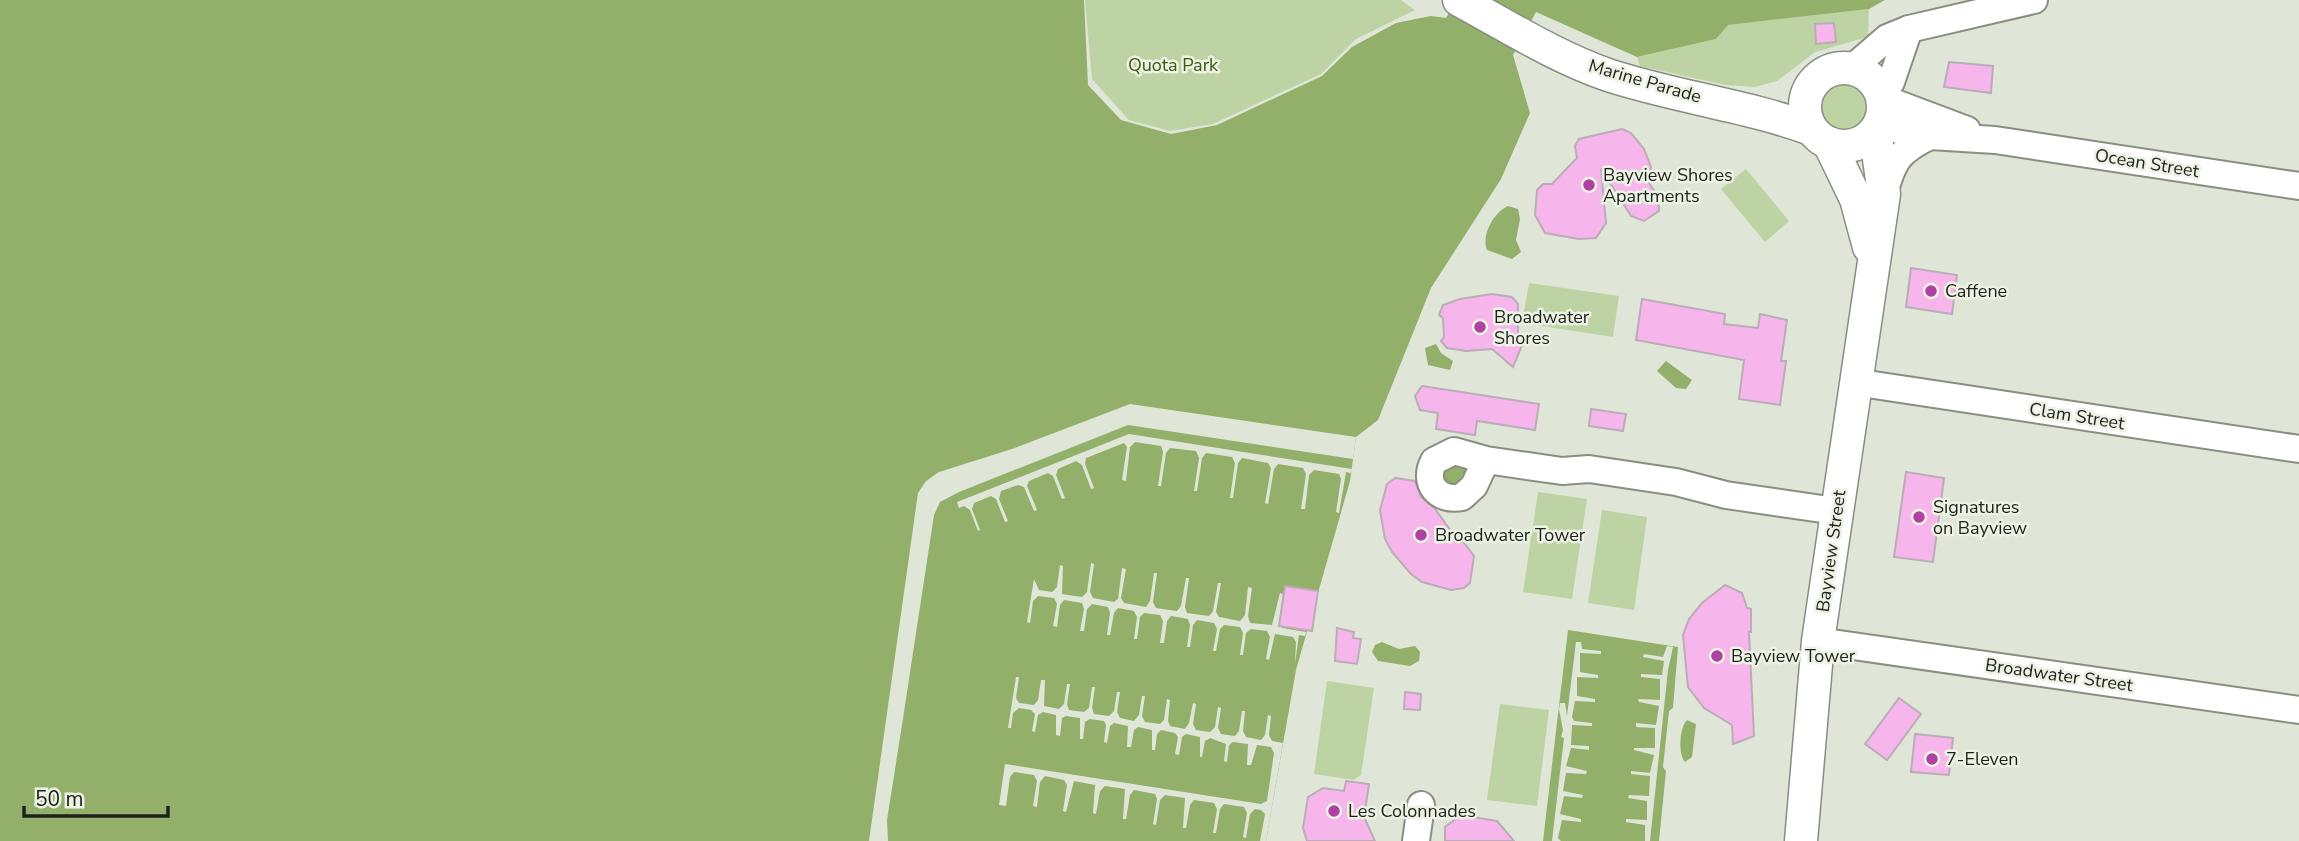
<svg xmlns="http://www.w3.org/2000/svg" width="2299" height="841" font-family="'Nunito Sans',sans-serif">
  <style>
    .green { fill: #bed3a4 }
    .water { fill: #92b06a }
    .pier { fill: #dfe6d7 }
    .building { fill: #f6b6eb; stroke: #baadb7; stroke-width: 2 }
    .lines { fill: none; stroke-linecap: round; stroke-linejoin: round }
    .minor-casing { stroke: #888f81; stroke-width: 30 }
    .major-casing { stroke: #888f81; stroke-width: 35 }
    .minor { stroke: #fff; stroke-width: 26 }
    .major { stroke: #fff; stroke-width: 32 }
    .poi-dot { fill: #ae42a1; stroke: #ecf3e4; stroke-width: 2.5 }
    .labels { text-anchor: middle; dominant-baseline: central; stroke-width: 5; stroke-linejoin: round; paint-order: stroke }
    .park-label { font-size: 18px; fill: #405a0d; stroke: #ecf3e4 }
    .street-label { font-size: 18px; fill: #1e201b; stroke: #ecf3e4 }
    .poi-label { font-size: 18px; fill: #1e201b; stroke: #ecf3e4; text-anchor: start }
  </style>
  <rect width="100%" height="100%" fill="#dfe6d7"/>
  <!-- green -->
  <g class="green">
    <polygon points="1085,0 1401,0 1415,10 1356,39 1321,74 1213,124 1170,131 1129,120 1092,79"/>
    <polygon points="1869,9 1868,37 1815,52 1777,81 1755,87 1725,85 1640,66 1637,57 1716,39 1727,25"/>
    <circle cx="1844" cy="109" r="24"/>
    <polygon points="1746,169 1789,221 1765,242 1721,189"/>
    <polygon points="1529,283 1619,296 1613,337 1522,323"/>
    <polygon points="1538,492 1587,499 1572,599 1523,592"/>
    <polygon points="1602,510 1647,517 1634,610 1588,603"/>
    <polygon points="1327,681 1374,688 1361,775 1354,780 1314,774"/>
    <polygon points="1500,704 1549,710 1537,806 1487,800"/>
  </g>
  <!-- water -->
  <g class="water">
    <polygon points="0,0 1084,0 1088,85 1121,120 1171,134 1217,125 1322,76 1352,47 1396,23 1431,16 1446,18 1457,0 1885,0 1869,9 1728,25 1716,39 1637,57 1536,12 1513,55 1530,113 1501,179 1431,288 1378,420 1356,437 1350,481 1296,670 1266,841 0,841"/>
    <path d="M1508,206L1518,209L1520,219L1516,240L1521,252L1512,259L1487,250C1481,235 1494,212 1508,206Z"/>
    <polygon points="1436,344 1441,353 1453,361 1450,370 1428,365 1425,348"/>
    <polygon points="1666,361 1692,380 1686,389 1676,388 1657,371"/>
    <polygon points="1444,463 1463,465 1467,474 1453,491 1437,471"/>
    <polygon points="1568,630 1678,647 1673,708 1669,711 1663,767 1666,771 1659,841 1543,841"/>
    <polygon points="1382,642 1399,649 1415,646 1420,652 1419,661 1410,666 1378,661 1372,652 1375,645"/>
    <path d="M1687,720L1696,724L1692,757L1685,762C1678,755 1679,728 1687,720Z"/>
  </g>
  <!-- pier -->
  <g class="pier">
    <polygon points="1130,404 1356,437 1353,459 1128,425 959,492 940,502 934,515 902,725 887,820 888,841 869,841 918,493 926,481 939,472 1012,449"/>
    <polygon points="1129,434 1352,469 1351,473 1346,472 1339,513 1336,512 1341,479 1339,474 1314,470 1309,475 1305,509 1301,509 1306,474 1303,468 1278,464 1274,469 1268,504 1265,503 1271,468 1268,463 1242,458 1238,463 1233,498 1230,498 1235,463 1232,457 1206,453 1202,458 1197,491 1194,491 1199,458 1196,451 1170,448 1166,453 1161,486 1158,486 1163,452 1161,446 1135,442 1130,447 1126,481 1122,480 1127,447 1124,443 1086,458 1085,464 1094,488 1091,489 1082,465 1076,461 1058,469 1056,475 1065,498 1062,499 1053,476 1048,473 1029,481 1027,486 1037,510 1034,511 1024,487 1018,485 1001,491 999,499 1008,521 1005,522 996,499 991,496 974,503 972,509 980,530 978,531 970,510 964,506 959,508 957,502"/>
    <polygon points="1091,563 1094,564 1090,592 1093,598 1114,602 1118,599 1122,568 1126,569 1121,598 1124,603 1146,607 1150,601 1154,573 1157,573 1153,602 1156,608 1177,611 1181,606 1186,578 1189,578 1185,607 1187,613 1209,616 1213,611 1218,583 1221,583 1216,612 1219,617 1240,621 1245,615 1248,587 1252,588 1248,616 1250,623 1272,625 1280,593 1283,594 1279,622 1282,628 1306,632 1305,636 1299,635 1295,663 1296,642 1293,637 1275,634 1269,660 1266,659 1270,637 1267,631 1251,629 1246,633 1243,655 1240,655 1243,633 1240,627 1224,625 1220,629 1216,651 1213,651 1217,629 1214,623 1197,620 1193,625 1190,647 1187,647 1190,625 1188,619 1171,616 1167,621 1164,643 1160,643 1163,621 1160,615 1144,613 1140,617 1137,639 1134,639 1137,617 1134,611 1118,608 1114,613 1110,635 1107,635 1110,613 1108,607 1092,604 1087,609 1084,631 1080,631 1084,609 1082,603 1064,600 1060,605 1057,627 1053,626 1057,604 1054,598 1038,596 1033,601 1030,623 1027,622 1034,579 1039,590 1052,592 1057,587 1060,565 1063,566 1062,594 1082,597 1087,592"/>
    <polygon points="1576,642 1581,642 1582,649 1601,651 1601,654 1580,653 1580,672 1598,675 1598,678 1577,677 1577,696 1595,699 1595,702 1575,701 1572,717 1574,721 1592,723 1592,726 1572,725 1571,745 1589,746 1589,750 1571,748 1566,766 1587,771 1586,774 1566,773 1563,791 1583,795 1582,798 1564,796 1560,814 1581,819 1581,822 1562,820 1558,838 1561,841 1552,841 1564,738 1561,737 1563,730 1559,709 1560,703 1565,703 1567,716"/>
    <polygon points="1667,646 1673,647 1668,670 1650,841 1645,841 1645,825 1626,822 1626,819 1647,820 1647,801 1628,798 1629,795 1649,796 1650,776 1631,774 1631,771 1650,773 1654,755 1634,750 1634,748 1655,748 1655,728 1636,727 1636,723 1656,725 1659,706 1639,702 1638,699 1660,700 1660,679 1641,677 1641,674 1662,675 1664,661 1643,657 1644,654 1663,657"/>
    <polygon points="1016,677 1019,677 1016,698 1019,703 1034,705 1038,700 1041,680 1045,680 1044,706 1059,709 1064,704 1067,684 1070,684 1067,704 1069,710 1084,712 1089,708 1092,687 1095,687 1092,708 1094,714 1109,716 1114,711 1117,692 1120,692 1117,712 1120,718 1134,721 1139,715 1142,696 1145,696 1142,716 1145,722 1160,724 1164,720 1167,699 1170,700 1168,721 1170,726 1185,729 1189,723 1193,703 1196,704 1193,724 1196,730 1210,732 1215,727 1218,707 1221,708 1218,728 1221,734 1235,736 1239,731 1242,711 1245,711 1243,731 1246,737 1261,740 1265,735 1268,715 1271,716 1269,735 1272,741 1283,743 1266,841 1260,841 1265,814 1261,810 1255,809 1250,814 1246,838 1243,837 1247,813 1244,807 1224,804 1220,809 1216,833 1213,833 1217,809 1214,803 1194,800 1190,805 1186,828 1183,828 1185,798 1165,795 1160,800 1156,825 1153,824 1157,799 1155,794 1134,790 1130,795 1126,819 1123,819 1125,789 1105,786 1100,791 1096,814 1093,813 1095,785 1074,781 1066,812 1063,811 1067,785 1064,780 1045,776 1040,782 1037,807 1033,806 1037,781 1034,775 1014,772 1010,777 1006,806 999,805 1005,764 1261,804 1267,801 1274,753 1271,747 1257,745 1251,765 1247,765 1248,744 1233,742 1229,745 1227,762 1224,761 1226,744 1210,738 1205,741 1202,757 1200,757 1200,737 1186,734 1182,737 1179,755 1175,754 1178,737 1175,733 1161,730 1157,734 1155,750 1152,750 1152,730 1138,727 1134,730 1131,747 1127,747 1128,726 1114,723 1110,726 1107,743 1104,742 1106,725 1104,721 1090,719 1085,722 1083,739 1080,739 1080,718 1066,716 1062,718 1060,736 1056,735 1056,715 1043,712 1038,715 1035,732 1032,731 1035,714 1031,710 1019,708 1013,713 1011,728 1008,728"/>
  </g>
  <!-- building -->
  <g class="building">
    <polygon points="1834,23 1836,42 1816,44 1815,24"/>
    <polygon points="1949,62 1993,66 1991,93 1944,87"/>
    <polygon points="1622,129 1631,133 1644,149 1651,167 1648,181 1658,197 1659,211 1644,221 1631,216 1601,169 1606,223 1596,238 1579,239 1545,233 1535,215 1537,190 1543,184 1552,184 1577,158 1575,146 1579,139"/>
    <polygon points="1911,268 1957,275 1952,314 1906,307"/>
    <polygon points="1492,294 1512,297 1518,304 1518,337 1523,343 1513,367 1492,349 1466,351 1447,348 1441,341 1444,337 1443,318 1439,315 1443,305 1460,299"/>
    <polygon points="1642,299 1725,314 1724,324 1758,328 1760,314 1787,320 1781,361 1786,361 1780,405 1739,399 1744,360 1636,340"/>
    <polygon points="1422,386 1539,404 1535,430 1477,421 1475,435 1436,429 1438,413 1420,410 1415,396"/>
    <polygon points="1591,409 1626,414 1623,431 1589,426"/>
    <polygon points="1906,472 1944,478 1933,562 1894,557"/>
    <polygon points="1395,478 1415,481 1421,497 1435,509 1451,531 1456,532 1474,556 1470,583 1464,588 1451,590 1422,582 1411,574 1392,552 1385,539 1380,510 1387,484"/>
    <polygon points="1725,585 1742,593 1747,608 1751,609 1751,632 1749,632 1754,736 1733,744 1732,725 1704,708 1688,687 1683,635 1689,619 1702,603"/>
    <polygon points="1285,586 1318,591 1312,631 1279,626"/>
    <polygon points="1337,628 1354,632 1353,638 1361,639 1357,664 1335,661"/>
    <polygon points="1405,692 1421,694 1420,710 1404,709"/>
    <polygon points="1899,698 1921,714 1887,760 1865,744"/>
    <polygon points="1915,734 1953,738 1949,775 1911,772"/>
    <polygon points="1346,781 1369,784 1364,817 1375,841 1307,841 1303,828 1308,797 1323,788 1344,791"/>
    <polygon points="1461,815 1497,821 1514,841 1445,841 1445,827"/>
  </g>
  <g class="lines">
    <!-- minor casing -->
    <g class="minor-casing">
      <g id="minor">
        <polyline points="1851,69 1887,38 1909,29 2034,0"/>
        <polyline points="1881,93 1891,82 1909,29"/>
        <polyline points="1882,98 1967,130"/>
        <polyline points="1879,126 1930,136 1995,140 2299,186"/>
        <path d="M1884,194C1893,160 1899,151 1930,136"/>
        <polyline points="1854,382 2299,449"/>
        <path d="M1486,460L1474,486L1462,497C1438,502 1422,483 1434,461L1454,451L1486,460L1562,471L1589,469L1676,482L1726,495L1836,511"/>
        <polyline points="1818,641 2299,710"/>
        <polyline points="1416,841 1421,805"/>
      </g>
    </g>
    <!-- major casing -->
    <g class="major-casing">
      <g id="major">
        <path d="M1459,0C1507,26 1556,57 1608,75C1675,97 1745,105 1811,129"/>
        <circle cx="1844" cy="107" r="39"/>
        <polyline points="1829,143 1856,199 1869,247"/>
        <polyline points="1801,841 1818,641 1884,194 1875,131"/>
      </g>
    </g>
    <!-- minor -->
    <use href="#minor" class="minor"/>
    <!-- major -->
    <use href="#major" class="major"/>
  </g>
  <!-- markers -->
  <g class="poi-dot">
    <circle cx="1589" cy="185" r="7"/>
    <circle cx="1931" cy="291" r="7"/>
    <circle cx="1480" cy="327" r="7"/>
    <circle cx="1919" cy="517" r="7"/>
    <circle cx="1421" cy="535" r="7"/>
    <circle cx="1717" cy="656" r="7"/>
    <circle cx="1932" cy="759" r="7"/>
    <circle cx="1334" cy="811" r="7"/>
  </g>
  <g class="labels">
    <!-- park labels -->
    <g class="park-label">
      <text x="1173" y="65">Quota Park</text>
    </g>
    <!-- street labels -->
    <g class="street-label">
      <text transform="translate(1645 81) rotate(16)">Marine Parade</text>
      <text transform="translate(2147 163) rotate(9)">Ocean Street</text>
      <text transform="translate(2077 416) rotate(9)">Clam Street</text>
      <text transform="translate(1831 551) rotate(-82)">Bayview Street</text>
      <text transform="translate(2059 675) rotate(8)">Broadwater Street</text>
    </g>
    <!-- poi labels -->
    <g class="poi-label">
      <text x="1603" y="175">Bayview Shores<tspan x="1603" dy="21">Apartments</tspan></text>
      <text x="1945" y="291">Caffene</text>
      <text x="1494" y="317">Broadwater<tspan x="1494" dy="21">Shores</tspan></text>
      <text x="1933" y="507">Signatures<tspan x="1933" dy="21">on Bayview</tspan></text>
      <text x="1435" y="535">Broadwater Tower</text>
      <text x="1731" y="656">Bayview Tower</text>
      <text x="1946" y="759">7-Eleven</text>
      <text x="1348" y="811">Les Colonnades</text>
    </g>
  </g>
  <!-- scale -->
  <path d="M24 806v10h144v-10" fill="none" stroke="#1e201b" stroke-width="3.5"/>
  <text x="35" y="806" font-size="21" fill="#1e201b" stroke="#ecf3e4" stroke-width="5" paint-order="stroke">50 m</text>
</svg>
